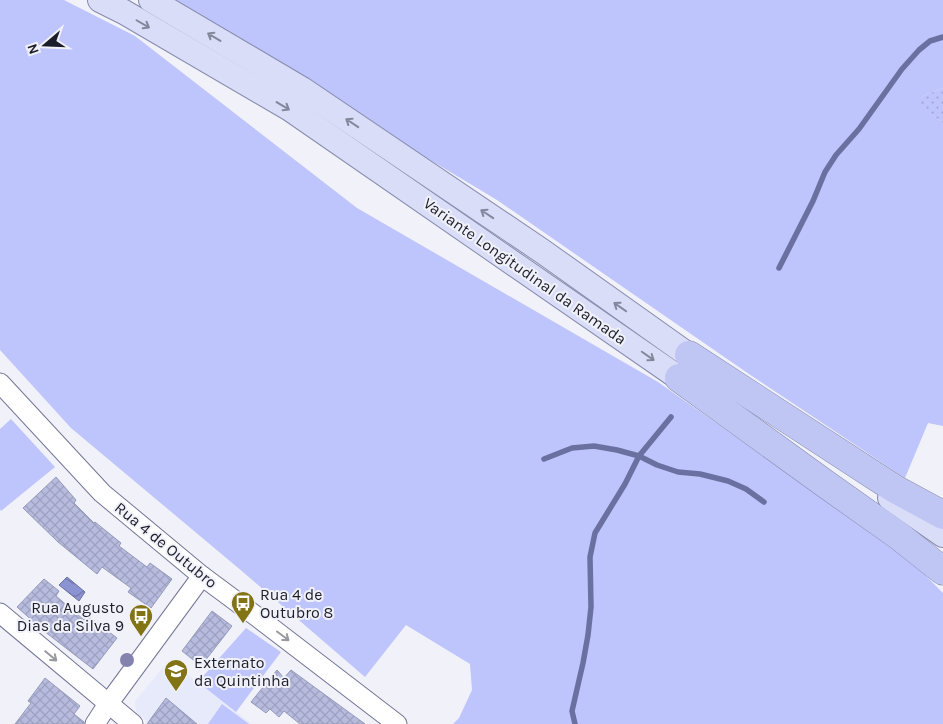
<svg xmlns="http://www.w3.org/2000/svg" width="943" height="724" font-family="Karla,sans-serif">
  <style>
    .built { fill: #e7eafb }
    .grass { fill: #bec4fc }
    .garden { fill: url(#garden-dots) }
    .water { fill: url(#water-waves); stroke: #6a70a0 }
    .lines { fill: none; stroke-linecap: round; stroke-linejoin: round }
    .stream { stroke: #6a70a0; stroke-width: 5.5 }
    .building { fill: url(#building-cross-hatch); stroke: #959abb }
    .minor-casing { stroke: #727696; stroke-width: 21 }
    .major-casing { stroke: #868bad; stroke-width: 26 }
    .highway-casing { stroke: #868bad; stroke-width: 29 }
    .minor { stroke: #fff; stroke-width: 19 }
    .major { stroke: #d9ddf8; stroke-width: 24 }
    .highway { stroke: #c0c6f4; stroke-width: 28 }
    .tree { fill: #8482af }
    .oneway { stroke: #84879b }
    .oneway2 { stroke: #98999f }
    .labels { text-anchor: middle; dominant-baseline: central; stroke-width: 4; stroke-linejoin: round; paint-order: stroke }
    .street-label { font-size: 16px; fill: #1b1d2a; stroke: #f1f2f9 }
    .poi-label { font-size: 16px; fill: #1b1d2a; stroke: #f1f2f9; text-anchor: start }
  </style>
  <defs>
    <pattern id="garden-dots" width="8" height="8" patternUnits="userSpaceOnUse" patternTransform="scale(1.25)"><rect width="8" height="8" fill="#bec4fc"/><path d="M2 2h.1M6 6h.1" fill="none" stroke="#a3a8d8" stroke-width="1.8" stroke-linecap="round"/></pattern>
    <pattern id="water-waves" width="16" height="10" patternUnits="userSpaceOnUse" patternTransform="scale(1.25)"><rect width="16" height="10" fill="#8c93d3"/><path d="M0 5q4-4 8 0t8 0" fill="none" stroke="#7277ab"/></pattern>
    <pattern id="building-cross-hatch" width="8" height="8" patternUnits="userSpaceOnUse" patternTransform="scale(1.25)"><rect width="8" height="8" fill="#b7bbde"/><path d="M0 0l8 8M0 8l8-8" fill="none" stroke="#9da0bf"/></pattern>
  </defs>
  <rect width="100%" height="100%" fill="#f1f2f9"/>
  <!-- built -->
  <polygon class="built" points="169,660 252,724 150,724 136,712 135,701"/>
  <!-- grass -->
  <g class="grass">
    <polygon points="0,0 64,0 135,36 357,208 658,382 739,439 863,523 923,573 943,593 943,724 453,724 459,718 472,690 470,664 406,625 365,677 243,572 71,428 0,350"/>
    <polygon points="163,0 943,0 943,88 923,96 917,103 943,123 943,426 928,423 905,478 746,372 497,200"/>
    <polygon points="11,419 55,467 1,511 0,509 0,429"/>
    <polygon points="246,628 281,652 236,712 198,682"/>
    <polygon points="222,704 249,724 208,724"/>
  </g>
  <!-- garden -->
  <polygon class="garden" points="943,88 943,123 916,103 923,96"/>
  <!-- water -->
  <polygon class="water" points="67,577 85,592 79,601 59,585"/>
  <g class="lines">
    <!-- stream -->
    <g class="stream">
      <polyline points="779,268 813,201 825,172 836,155 859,129 902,69 919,50 930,41 943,37"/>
      <polyline points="544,459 572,448 594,446 617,450 639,456 657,465 678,472 700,474 728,481 746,489 764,502"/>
      <polyline points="575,724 572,711 583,663 588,635 591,607 590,557 595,533 625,484 639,456 671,417"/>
    </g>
  </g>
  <!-- building -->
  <g class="building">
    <polygon points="56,477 76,500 74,503 94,523 95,522 121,543 119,546 147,567 150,563 172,579 151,608 128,592 131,588 102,567 97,574 58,542 23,508"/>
    <polygon points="44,579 59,591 56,596 84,620 87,615 117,638 93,669 44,631 17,607"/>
    <polygon points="212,611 232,626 201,666 182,651"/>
    <polygon points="277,670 284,678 291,670 365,724 300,724 284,711 279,717 270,709 266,713 251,702"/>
    <polygon points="45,678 80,706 74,714 84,722 84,724 15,724 31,703 28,701"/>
    <polygon points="166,698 197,724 147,724"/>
  </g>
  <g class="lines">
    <!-- minor casing -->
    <g class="minor-casing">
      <g id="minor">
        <polyline points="0,383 102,493 202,576 256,616 397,724"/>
        <polyline points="0,613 133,724"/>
        <polyline points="95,724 108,704 202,576"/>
      </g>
    </g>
    <!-- major casing -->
    <g class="major-casing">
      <g id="major">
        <polyline points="100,0 124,12 290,109 695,389"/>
        <polyline points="151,0 302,89 542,251 704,366"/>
        <polyline points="890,498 943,535"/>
      </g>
    </g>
    <!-- highway casing -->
    <g class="highway-casing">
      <g id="highway">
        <polyline points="689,355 895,489 943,515"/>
        <polyline points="679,378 827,485 899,536 943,571"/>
      </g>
    </g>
    <!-- minor -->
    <use href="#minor" class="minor"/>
    <!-- major -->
    <use href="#major" class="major"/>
    <!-- highway -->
    <use href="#highway" class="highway"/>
  </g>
  <!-- trees -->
  <circle class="tree" cx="127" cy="660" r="7"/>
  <!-- one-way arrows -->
  <defs><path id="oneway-shaft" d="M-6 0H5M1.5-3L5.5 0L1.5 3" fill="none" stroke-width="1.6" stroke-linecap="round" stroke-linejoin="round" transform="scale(1.25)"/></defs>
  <g class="oneway">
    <use href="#oneway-shaft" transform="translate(143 24) rotate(30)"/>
    <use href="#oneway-shaft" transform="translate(214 37) rotate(-149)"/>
    <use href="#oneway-shaft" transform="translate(283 106) rotate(31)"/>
    <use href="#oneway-shaft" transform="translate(352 123) rotate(-146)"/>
    <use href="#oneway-shaft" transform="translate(487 214) rotate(-146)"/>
    <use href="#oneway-shaft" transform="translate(620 307) rotate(-145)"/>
    <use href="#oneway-shaft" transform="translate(648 356) rotate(35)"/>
  </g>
  <g class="oneway2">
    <use href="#oneway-shaft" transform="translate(283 636) rotate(37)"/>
    <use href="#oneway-shaft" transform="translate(51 656) rotate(40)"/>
  </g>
  <!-- icons -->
  <defs>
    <g id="bus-pin" transform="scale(1.25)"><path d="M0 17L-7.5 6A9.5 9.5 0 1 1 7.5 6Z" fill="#827315" stroke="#f1f2f9"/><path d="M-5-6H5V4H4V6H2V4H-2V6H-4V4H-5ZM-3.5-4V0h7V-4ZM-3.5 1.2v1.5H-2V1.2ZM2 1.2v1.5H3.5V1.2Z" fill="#fff"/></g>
    <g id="school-pin" transform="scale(1.25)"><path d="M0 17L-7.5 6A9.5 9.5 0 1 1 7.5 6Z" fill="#827315" stroke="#f1f2f9"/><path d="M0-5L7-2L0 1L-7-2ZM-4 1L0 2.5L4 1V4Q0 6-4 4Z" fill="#fff"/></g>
  </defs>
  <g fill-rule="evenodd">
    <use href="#bus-pin" x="243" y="603"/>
    <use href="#bus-pin" x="141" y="616"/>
    <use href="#school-pin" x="176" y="671"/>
  </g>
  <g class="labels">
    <!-- street labels -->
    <g class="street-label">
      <text transform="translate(525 271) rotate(35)">Variante Longitudinal da Ramada</text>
      <text transform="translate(166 545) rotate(39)">Rua 4 de Outubro</text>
    </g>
    <!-- poi labels -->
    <g class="poi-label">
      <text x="260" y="594">Rua 4 de<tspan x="260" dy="18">Outubro 8</tspan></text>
      <text x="124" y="607" text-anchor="end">Rua Augusto<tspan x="124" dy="18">Dias da Silva 9</tspan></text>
      <text x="194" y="662">Externato<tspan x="194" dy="18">da Quintinha</tspan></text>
    </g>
  </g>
  <!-- north arrow -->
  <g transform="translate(45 45) rotate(251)" stroke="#f1f2f9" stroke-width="4" paint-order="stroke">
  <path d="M0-4L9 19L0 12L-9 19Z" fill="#1b1d2a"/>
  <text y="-8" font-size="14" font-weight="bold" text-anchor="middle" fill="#1b1d2a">N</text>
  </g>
</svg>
